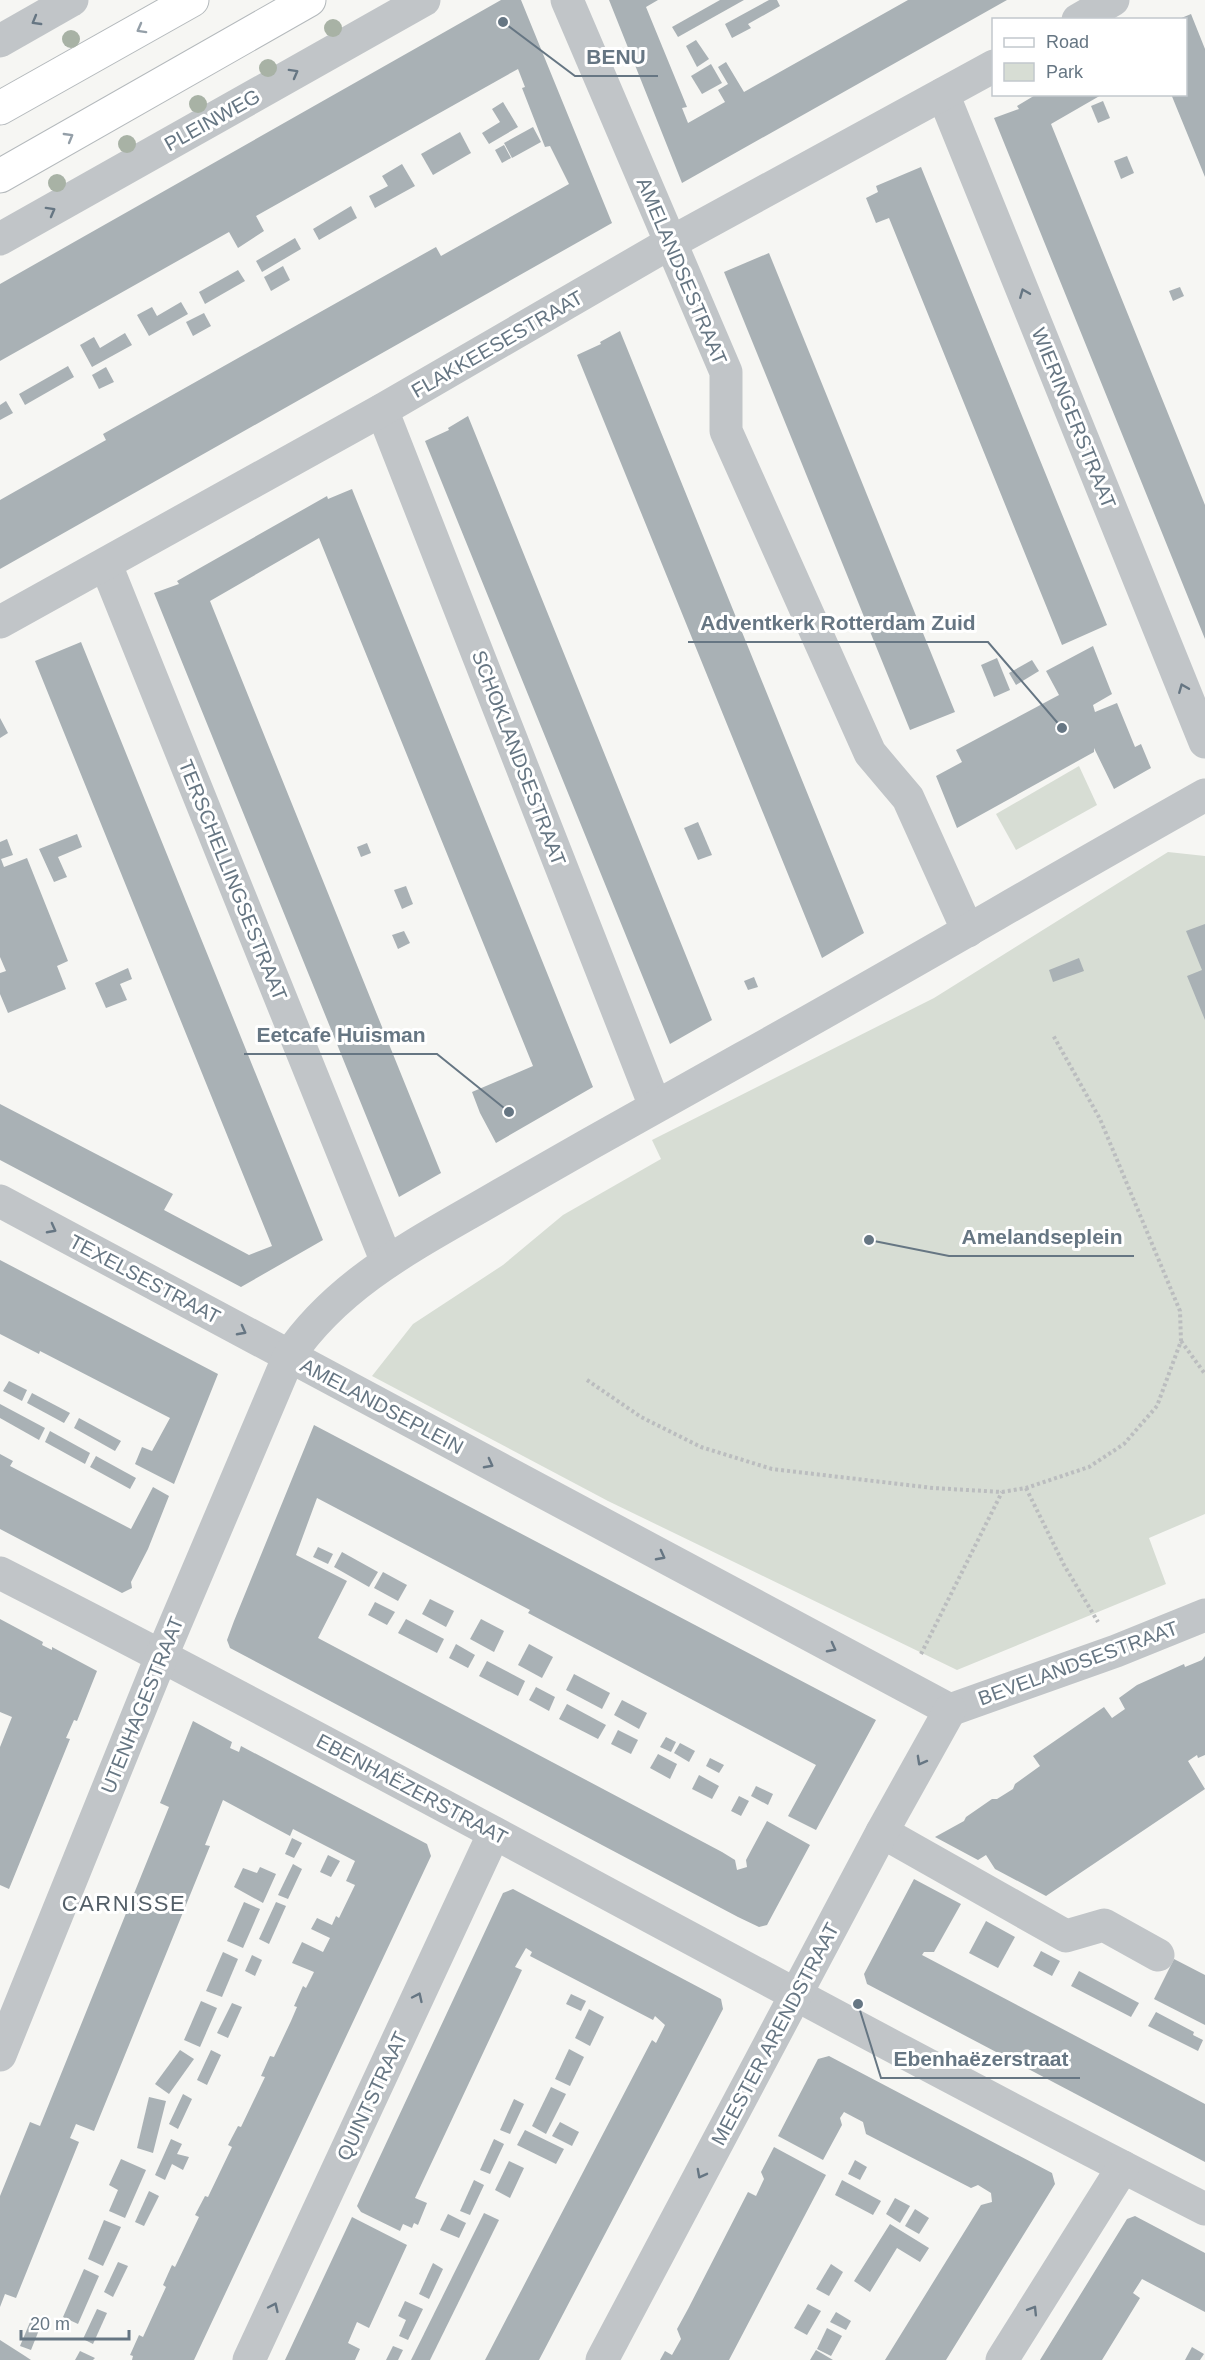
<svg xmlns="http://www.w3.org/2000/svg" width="1205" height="2360" font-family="Arial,sans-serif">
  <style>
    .green { fill: #d7ddd4 }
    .building { fill: #a9b1b5 }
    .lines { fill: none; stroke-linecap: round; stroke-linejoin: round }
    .major-casing { stroke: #b4b9bc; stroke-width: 35 }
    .path { stroke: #bbbdbf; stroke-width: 4; stroke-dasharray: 3 3; stroke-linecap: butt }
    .minor { stroke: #c1c5c8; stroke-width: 33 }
    .major { stroke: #fff; stroke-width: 33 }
    .tree { fill: #a8b2a5 }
    .oneway { stroke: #667683 }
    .oneway2 { stroke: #949fa8 }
    .labels { text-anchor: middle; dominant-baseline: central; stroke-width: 6; stroke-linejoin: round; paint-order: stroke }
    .street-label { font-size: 20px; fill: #667683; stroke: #fff }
    .quarter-label { font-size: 22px; letter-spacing: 1.5px; fill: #545f68; stroke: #fff }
    .leader { fill: none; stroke: #667683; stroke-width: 2 }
    .callout-dot { fill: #667683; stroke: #fff; stroke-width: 2 }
    .callout-label { font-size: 21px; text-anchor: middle; font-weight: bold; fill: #667683; stroke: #fff; stroke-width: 6; stroke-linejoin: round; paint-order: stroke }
  </style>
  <rect width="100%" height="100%" fill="#f6f6f3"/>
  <!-- green -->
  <g class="green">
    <polygon points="1079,766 1097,805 1016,850 996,814"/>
    <polygon points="1168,852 1205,856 1205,1514 1149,1538 1166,1584 957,1670 608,1501 372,1376 413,1324 503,1265 563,1215 661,1159 652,1140 934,998"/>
  </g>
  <!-- building -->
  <g class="building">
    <polygon points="501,0 521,0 612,223 0,569 0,500 106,440 103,434 411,261 436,247 441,256 569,184 550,146 545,147 522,88 525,87 518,69 256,216 264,231 238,248 229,232 0,361 0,284"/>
    <polygon points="609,0 658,0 646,7 687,107 682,108 688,123 725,102 718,90 728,84 718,67 726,62 744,92 908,0 1007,0 682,183"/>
    <polygon points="720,0 744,0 678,37 672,27"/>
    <polygon points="769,0 777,0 780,6 748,24 751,28 732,38 725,24"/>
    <polygon points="1191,14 1205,49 1205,177 1171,94 1186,94 1186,20 1179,19"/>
    <polygon points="696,40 709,59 697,67 686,46"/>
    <polygon points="711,64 722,83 702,94 691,76"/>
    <polygon points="1037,94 1103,94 1051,124 1205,505 1205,639 994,118 1019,109 1017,106"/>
    <polygon points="1103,101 1110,118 1098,123 1091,106"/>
    <polygon points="503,102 518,127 489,144 482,133 500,122 492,109"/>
    <polygon points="533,127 541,142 512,158 504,143"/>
    <polygon points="460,132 471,153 433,175 421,154"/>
    <polygon points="504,145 511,158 502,163 495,150"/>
    <polygon points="1127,156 1134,173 1121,179 1114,161"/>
    <polygon points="402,164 415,186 375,208 369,196 388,186 382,176"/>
    <polygon points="921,167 1107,625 1062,645 889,218 876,223 866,198 878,192 876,186"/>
    <polygon points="351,206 357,218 319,240 313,229"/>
    <polygon points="295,238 301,249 262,272 256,261"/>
    <polygon points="769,253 955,712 910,730 724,272"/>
    <polygon points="283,266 290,280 271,291 264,277"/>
    <polygon points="238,270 245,281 205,304 199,292"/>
    <polygon points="1180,287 1184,296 1173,301 1169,291"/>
    <polygon points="181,302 188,314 149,336 137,315 152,307 157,316"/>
    <polygon points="204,313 211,326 193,336 186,322"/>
    <polygon points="620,331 864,933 822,958 577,355 601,344 600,342"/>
    <polygon points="125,333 132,345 92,367 80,345 94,337 100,348"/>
    <polygon points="68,366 74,377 25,405 19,394"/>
    <polygon points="106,367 114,382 99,389 92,375"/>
    <polygon points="6,401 13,413 0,420 0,405"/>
    <polygon points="468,416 712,1020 670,1044 425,441 449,430 448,428"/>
    <polygon points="352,489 593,1087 496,1143 480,1113 472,1092 533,1066 319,538 210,601 441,1173 399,1197 154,593 179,584 177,581 327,496 328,499"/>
    <polygon points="81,642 323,1240 241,1287 0,1160 0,1104 173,1194 164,1210 249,1255 272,1246 35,661"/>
    <polygon points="1093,646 1112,694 1093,705 1095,712 1117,703 1135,747 1141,744 1151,768 1114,789 1094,748 1094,752 957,828 936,776 962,762 956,750 1059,695 1046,671"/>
    <polygon points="997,658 1010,690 994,697 981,665"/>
    <polygon points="1032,660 1039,671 1016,685 1009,673"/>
    <polygon points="0,718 8,733 0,738"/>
    <polygon points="698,822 712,855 698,860 684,828"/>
    <polygon points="77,834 82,847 58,857 67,877 54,882 39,849"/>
    <polygon points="7,839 13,855 1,859 4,867 27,858 68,961 57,966 66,989 8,1013 0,994 0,973 6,971 0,957 0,842"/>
    <polygon points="367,843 371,853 361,857 357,847"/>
    <polygon points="406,886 413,904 402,909 394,890"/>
    <polygon points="1205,924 1205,1020 1187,976 1202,970 1186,931"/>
    <polygon points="404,931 410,943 398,949 392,935"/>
    <polygon points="1079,958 1084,971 1053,982 1049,970"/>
    <polygon points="128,968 132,979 120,984 127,1000 106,1008 95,983"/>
    <polygon points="754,977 758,987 748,990 744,981"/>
    <polygon points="0,1260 218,1374 174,1484 135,1464 142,1447 152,1451 170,1418 40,1351 39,1354 0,1334"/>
    <polygon points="9,1381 27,1390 22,1401 3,1391"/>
    <polygon points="32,1393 70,1413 64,1423 27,1403"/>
    <polygon points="0,1404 45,1428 39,1440 0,1418"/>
    <polygon points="79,1418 121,1441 115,1451 74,1428"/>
    <polygon points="314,1425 876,1720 816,1830 788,1816 816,1765 528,1613 530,1610 317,1498 296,1555 347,1581 318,1638 722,1852 735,1860 737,1870 747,1867 746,1860 767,1821 810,1845 767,1925 759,1927 738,1917 230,1648 227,1640 234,1621"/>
    <polygon points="50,1431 90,1453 85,1464 45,1442"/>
    <polygon points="0,1454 13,1461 10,1466 131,1529 153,1487 169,1496 148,1549 131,1582 132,1588 122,1593 0,1529"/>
    <polygon points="96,1456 136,1478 130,1489 90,1467"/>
    <polygon points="318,1547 333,1554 328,1564 313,1557"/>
    <polygon points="342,1552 378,1572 369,1587 334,1567"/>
    <polygon points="383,1572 407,1585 398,1601 374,1588"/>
    <polygon points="430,1599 454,1611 446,1627 422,1614"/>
    <polygon points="375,1602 395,1612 387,1625 368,1615"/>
    <polygon points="0,1619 43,1642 42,1645 52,1650 52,1647 97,1671 77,1721 74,1720 66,1738 70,1739 9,1889 0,1885 0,1747 12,1717 0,1712"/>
    <polygon points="406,1619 444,1639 437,1653 398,1633"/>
    <polygon points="481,1619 504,1631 494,1652 470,1639"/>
    <polygon points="456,1644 475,1655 468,1668 449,1658"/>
    <polygon points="529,1644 553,1657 542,1678 518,1665"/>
    <polygon points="1205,1656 1205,1755 1198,1758 1197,1755 1188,1761 1205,1789 1046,1896 995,1869 986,1855 978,1860 935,1837 964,1821 966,1817 992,1799 997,1799 1013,1789 1015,1784 1040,1766 1033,1756 1104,1707 1112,1718 1125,1709 1119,1698 1137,1685 1184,1664 1185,1667 1202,1660"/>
    <polygon points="487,1661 525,1681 518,1696 479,1676"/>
    <polygon points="574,1674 610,1693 602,1709 566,1690"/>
    <polygon points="536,1687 555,1697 549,1711 529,1700"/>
    <polygon points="622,1700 647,1713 639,1729 614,1715"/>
    <polygon points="567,1704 606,1725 598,1739 559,1719"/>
    <polygon points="193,1721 232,1742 230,1748 239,1752 241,1746 427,1844 431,1856 194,2360 132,2360 133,2356 130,2355 139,2335 143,2337 166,2287 163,2285 172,2265 175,2267 199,2217 195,2215 205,2196 208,2197 232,2147 228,2145 238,2126 241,2127 265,2077 261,2076 270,2056 274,2057 291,2021 297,2007 294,2006 303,1986 306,1988 314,1972 292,1963 302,1942 323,1952 330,1938 311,1929 317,1918 332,1925 336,1916 339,1918 355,1885 346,1881 355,1861 293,1829 290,1836 223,1800 205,1845 210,1846 94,2131 76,2124 70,2138 79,2142 16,2298 5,2294 0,2307 0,2196 30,2122 40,2126 169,1807 160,1803"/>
    <polygon points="618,1730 638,1740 631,1754 611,1744"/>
    <polygon points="666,1737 676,1742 671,1752 660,1747"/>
    <polygon points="680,1743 695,1751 689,1762 674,1753"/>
    <polygon points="658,1754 677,1764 670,1779 650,1768"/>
    <polygon points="710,1758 724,1765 719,1773 706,1766"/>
    <polygon points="699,1775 719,1786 712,1799 692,1789"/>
    <polygon points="756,1786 773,1794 768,1805 751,1796"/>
    <polygon points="739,1796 749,1801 741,1816 731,1811"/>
    <polygon points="292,1838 302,1843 294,1858 285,1854"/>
    <polygon points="328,1855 340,1861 331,1877 320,1872"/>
    <polygon points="293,1864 302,1869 288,1899 278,1895"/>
    <polygon points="260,1867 276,1874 263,1903 234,1887 243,1868 257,1873"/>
    <polygon points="914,1879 961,1904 934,1952 924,1952 922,1955 1205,2104 1205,2162 867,1984 864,1974"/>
    <polygon points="513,1889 721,1999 723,2009 539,2360 485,2360 652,2040 656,2043 665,2025 655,2016 653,2020 530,1956 532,1952 526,1948 515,1967 522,1970 415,2198 427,2203 418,2225 414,2223 412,2228 403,2224 400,2231 361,2212 357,2206 361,2197 503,1893"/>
    <polygon points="244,1902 260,1909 243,1948 227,1941"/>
    <polygon points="276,1902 286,1906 269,1944 259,1939"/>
    <polygon points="986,1921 1015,1937 998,1968 969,1953"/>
    <polygon points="1041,1951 1060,1961 1052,1976 1033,1966"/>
    <polygon points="223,1952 238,1959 222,1997 206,1991"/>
    <polygon points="252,1955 262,1960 255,1976 245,1971"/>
    <polygon points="1174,1959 1205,1975 1205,2025 1154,1999"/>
    <polygon points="1079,1971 1139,2003 1131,2017 1071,1986"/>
    <polygon points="571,1994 586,2001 581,2011 566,2004"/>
    <polygon points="201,2001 217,2008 200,2047 184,2040"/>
    <polygon points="232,2003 242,2007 228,2038 217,2033"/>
    <polygon points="589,2009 604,2017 590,2046 575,2038"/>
    <polygon points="1156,2012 1194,2032 1193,2035 1203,2040 1198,2051 1148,2026"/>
    <polygon points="569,2049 584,2057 570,2086 555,2079"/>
    <polygon points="180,2050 194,2059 169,2094 155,2084"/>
    <polygon points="211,2050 221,2055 207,2085 197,2080"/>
    <polygon points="829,2056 1052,2173 1055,2184 946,2360 885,2360 981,2205 992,2202 991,2193 978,2185 971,2188 866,2134 863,2122 844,2112 840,2118 842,2125 823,2160 778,2136 818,2059"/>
    <polygon points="551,2087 566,2094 546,2134 532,2126"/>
    <polygon points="183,2094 192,2099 178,2129 169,2124"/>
    <polygon points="149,2097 166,2101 153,2153 137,2148"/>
    <polygon points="514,2099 524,2104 510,2134 500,2130"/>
    <polygon points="560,2122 579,2132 572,2146 552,2136"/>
    <polygon points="525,2130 564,2149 556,2164 517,2145"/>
    <polygon points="171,2139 182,2144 177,2154 189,2157 183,2170 172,2164 165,2180 155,2175"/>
    <polygon points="494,2139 504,2144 490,2174 480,2170"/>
    <polygon points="774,2147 826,2175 729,2360 660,2360 665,2351 672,2355 681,2339 677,2329 688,2309 748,2192 756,2196 764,2179 761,2172"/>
    <polygon points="121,2159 146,2170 125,2218 109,2211 118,2190 109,2185"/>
    <polygon points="855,2160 867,2167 860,2180 848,2174"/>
    <polygon points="509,2161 524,2168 510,2198 495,2190"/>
    <polygon points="474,2180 484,2185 470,2215 460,2211"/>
    <polygon points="842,2180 881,2201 873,2215 835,2195"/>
    <polygon points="149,2191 159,2196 144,2226 135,2222"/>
    <polygon points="895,2198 910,2206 900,2223 886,2214"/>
    <polygon points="915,2209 929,2218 919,2234 905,2226"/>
    <polygon points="484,2213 499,2220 430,2360 411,2360"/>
    <polygon points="448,2214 466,2223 459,2238 440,2230"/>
    <polygon points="1135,2216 1205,2253 1205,2312 1142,2279 1133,2293 1140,2298 1102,2360 1040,2360 1127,2219"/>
    <polygon points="352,2217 407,2245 369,2328 357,2322 348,2343 360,2349 355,2360 285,2360"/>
    <polygon points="104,2220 121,2227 103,2266 88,2259"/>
    <polygon points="890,2224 929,2248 920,2262 897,2248 870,2292 854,2281"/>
    <polygon points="118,2262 128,2266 113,2297 104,2292"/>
    <polygon points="433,2263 443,2269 429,2299 419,2294"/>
    <polygon points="831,2264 843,2272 829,2296 816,2289"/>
    <polygon points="84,2269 99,2276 78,2324 63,2317"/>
    <polygon points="405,2301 423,2309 408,2340 399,2336 406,2320 398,2316"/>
    <polygon points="808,2304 821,2311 807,2335 794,2328"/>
    <polygon points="97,2309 107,2313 93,2344 83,2339"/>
    <polygon points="836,2312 851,2321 846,2330 830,2322"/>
    <polygon points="33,2315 43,2320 31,2350 20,2346"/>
    <polygon points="827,2328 842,2336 831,2356 817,2349"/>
    <polygon points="0,2340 25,2356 31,2360 0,2360"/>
    <polygon points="393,2346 403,2350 398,2360 386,2360"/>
    <polygon points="1192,2347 1204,2354 1200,2360 1185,2360"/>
    <polygon points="816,2350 833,2360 810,2360"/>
    <polygon points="80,2351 95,2358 93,2360 75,2360"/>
  </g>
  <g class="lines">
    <!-- major casing -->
    <g class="major-casing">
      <g id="major">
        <polyline points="0,108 192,0"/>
        <polyline points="0,176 309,0"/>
      </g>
    </g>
    <!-- path -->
    <g class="path">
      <polyline points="1181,1341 1205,1374"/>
      <polyline points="587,1380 641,1417 701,1447 772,1469 933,1488 1002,1492 1026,1488 1089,1467 1124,1444 1157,1406 1181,1341 1180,1311 1100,1119 1053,1035"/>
      <polyline points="1026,1488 1064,1565 1098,1622"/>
      <polyline points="921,1654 1002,1492"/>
    </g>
    <!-- minor -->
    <g class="minor">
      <polyline points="567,0 726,372 726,431 870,753 908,798 968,931"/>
      <polyline points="1078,20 1113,0"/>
      <polyline points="0,41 72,0"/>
      <polyline points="943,94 1205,742"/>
      <polyline points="0,239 424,0"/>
      <polyline points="382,410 655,1106"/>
      <polyline points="106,565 387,1262"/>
      <polyline points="0,622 382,410 670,243 994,66"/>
      <polyline points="0,1201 950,1710"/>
      <path d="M0,1573C405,1779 800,2003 1205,2209"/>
      <polyline points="950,1710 1116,1651 1205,1615"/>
      <polyline points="882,1832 1066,1936 1104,1925 1158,1955"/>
      <path d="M0,2055L162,1655L289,1356C341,1279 424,1240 502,1194C582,1148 662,1103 743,1058C898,972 1050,882 1205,795"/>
      <polyline points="249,2360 494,1833"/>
      <polyline points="602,2360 882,1832 950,1710"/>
      <polyline points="1002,2360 1123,2167"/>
    </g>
    <!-- major -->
    <use href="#major" class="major"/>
  </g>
  <!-- trees -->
  <g class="tree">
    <circle cx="333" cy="28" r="9"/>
    <circle cx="71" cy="39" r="9"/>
    <circle cx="268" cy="68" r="9"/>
    <circle cx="198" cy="104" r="9"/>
    <circle cx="127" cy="144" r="9"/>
    <circle cx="57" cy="183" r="9"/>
  </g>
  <!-- one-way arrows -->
  <defs><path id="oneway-chevron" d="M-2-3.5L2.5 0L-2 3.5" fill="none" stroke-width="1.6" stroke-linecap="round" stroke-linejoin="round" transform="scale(1.5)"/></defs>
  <g class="oneway">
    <use href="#oneway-chevron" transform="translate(36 21) rotate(150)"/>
    <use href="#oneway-chevron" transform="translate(294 73) rotate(-29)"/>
    <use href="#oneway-chevron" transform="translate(51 211) rotate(-29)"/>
    <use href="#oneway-chevron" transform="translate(1024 293) rotate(-112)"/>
    <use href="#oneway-chevron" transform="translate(1183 688) rotate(-112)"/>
    <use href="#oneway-chevron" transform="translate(52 1229) rotate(28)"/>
    <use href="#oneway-chevron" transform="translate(242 1331) rotate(28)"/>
    <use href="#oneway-chevron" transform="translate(489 1464) rotate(28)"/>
    <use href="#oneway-chevron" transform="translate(661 1556) rotate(28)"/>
    <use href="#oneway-chevron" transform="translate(832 1648) rotate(28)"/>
    <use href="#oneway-chevron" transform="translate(921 1761) rotate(119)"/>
    <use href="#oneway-chevron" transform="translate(418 1997) rotate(-65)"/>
    <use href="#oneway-chevron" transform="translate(701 2174) rotate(118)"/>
    <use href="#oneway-chevron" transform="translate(274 2307) rotate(-65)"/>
    <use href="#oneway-chevron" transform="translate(1033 2310) rotate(-58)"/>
  </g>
  <g class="oneway2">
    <use href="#oneway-chevron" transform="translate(141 29) rotate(151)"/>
    <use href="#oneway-chevron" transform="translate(69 137) rotate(-30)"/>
  </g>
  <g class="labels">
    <!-- street labels -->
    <g class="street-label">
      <text transform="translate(212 120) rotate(-29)">PLEINWEG</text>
      <text transform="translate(682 271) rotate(67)">AMELANDSESTRAAT</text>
      <text transform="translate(497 344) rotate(-30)">FLAKKEESESTRAAT</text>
      <text transform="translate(1074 418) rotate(68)">WIERINGERSTRAAT</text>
      <text transform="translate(519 758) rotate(69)">SCHOKLANDSESTRAAT</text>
      <text transform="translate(233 880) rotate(68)">TERSCHELLINGSESTRAAT</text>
      <text transform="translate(145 1279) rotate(28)">TEXELSESTRAAT</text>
      <text transform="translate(382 1406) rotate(28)">AMELANDSEPLEIN</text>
      <text transform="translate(1078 1663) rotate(-20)">BEVELANDSESTRAAT</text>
      <text transform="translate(142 1705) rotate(-68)">UTENHAGESTRAAT</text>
      <text transform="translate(412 1789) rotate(28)">EBENHAËZERSTRAAT</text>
      <text transform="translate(775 2034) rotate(-62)">MEESTER ARENDSTRAAT</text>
      <text transform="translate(372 2096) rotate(-65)">QUINTSTRAAT</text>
    </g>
    <!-- quarter labels -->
    <g class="quarter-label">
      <text x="124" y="1903">CARNISSE</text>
    </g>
  </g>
  <!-- callouts -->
  <path class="leader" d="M503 22L575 76H658M1062 728L988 642H688M509 1112L437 1054H244M869 1240L949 1256H1134M858 2004L881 2078H1080"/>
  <g class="callout-dot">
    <circle cx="503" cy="22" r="6"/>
    <circle cx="1062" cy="728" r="6"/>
    <circle cx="509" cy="1112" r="6"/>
    <circle cx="869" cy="1240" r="6"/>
    <circle cx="858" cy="2004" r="6"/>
  </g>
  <g class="callout-label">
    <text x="616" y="64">BENU</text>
    <text x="838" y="630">Adventkerk Rotterdam Zuid</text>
    <text x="341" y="1042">Eetcafe Huisman</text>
    <text x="1042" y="1244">Amelandseplein</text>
    <text x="981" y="2066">Ebenhaëzerstraat</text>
  </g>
  <!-- legend -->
  <rect x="992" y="18" width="195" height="78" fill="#ffffff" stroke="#c2c8cd" stroke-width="1.5"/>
  <rect x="1004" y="38" width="30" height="9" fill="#ffffff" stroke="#c2c8cd" stroke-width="1.5"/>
  <text x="1046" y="48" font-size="18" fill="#667683">Road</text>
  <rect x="1004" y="63" width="30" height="18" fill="#d7ddd4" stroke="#c2c8cd" stroke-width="1.5"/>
  <text x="1046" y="78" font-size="18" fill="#667683">Park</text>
  <!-- scale -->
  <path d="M21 2330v9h108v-9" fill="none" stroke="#667683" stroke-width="3"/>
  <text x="30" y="2330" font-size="18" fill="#667683" stroke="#ffffff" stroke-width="4.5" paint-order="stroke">20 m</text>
</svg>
